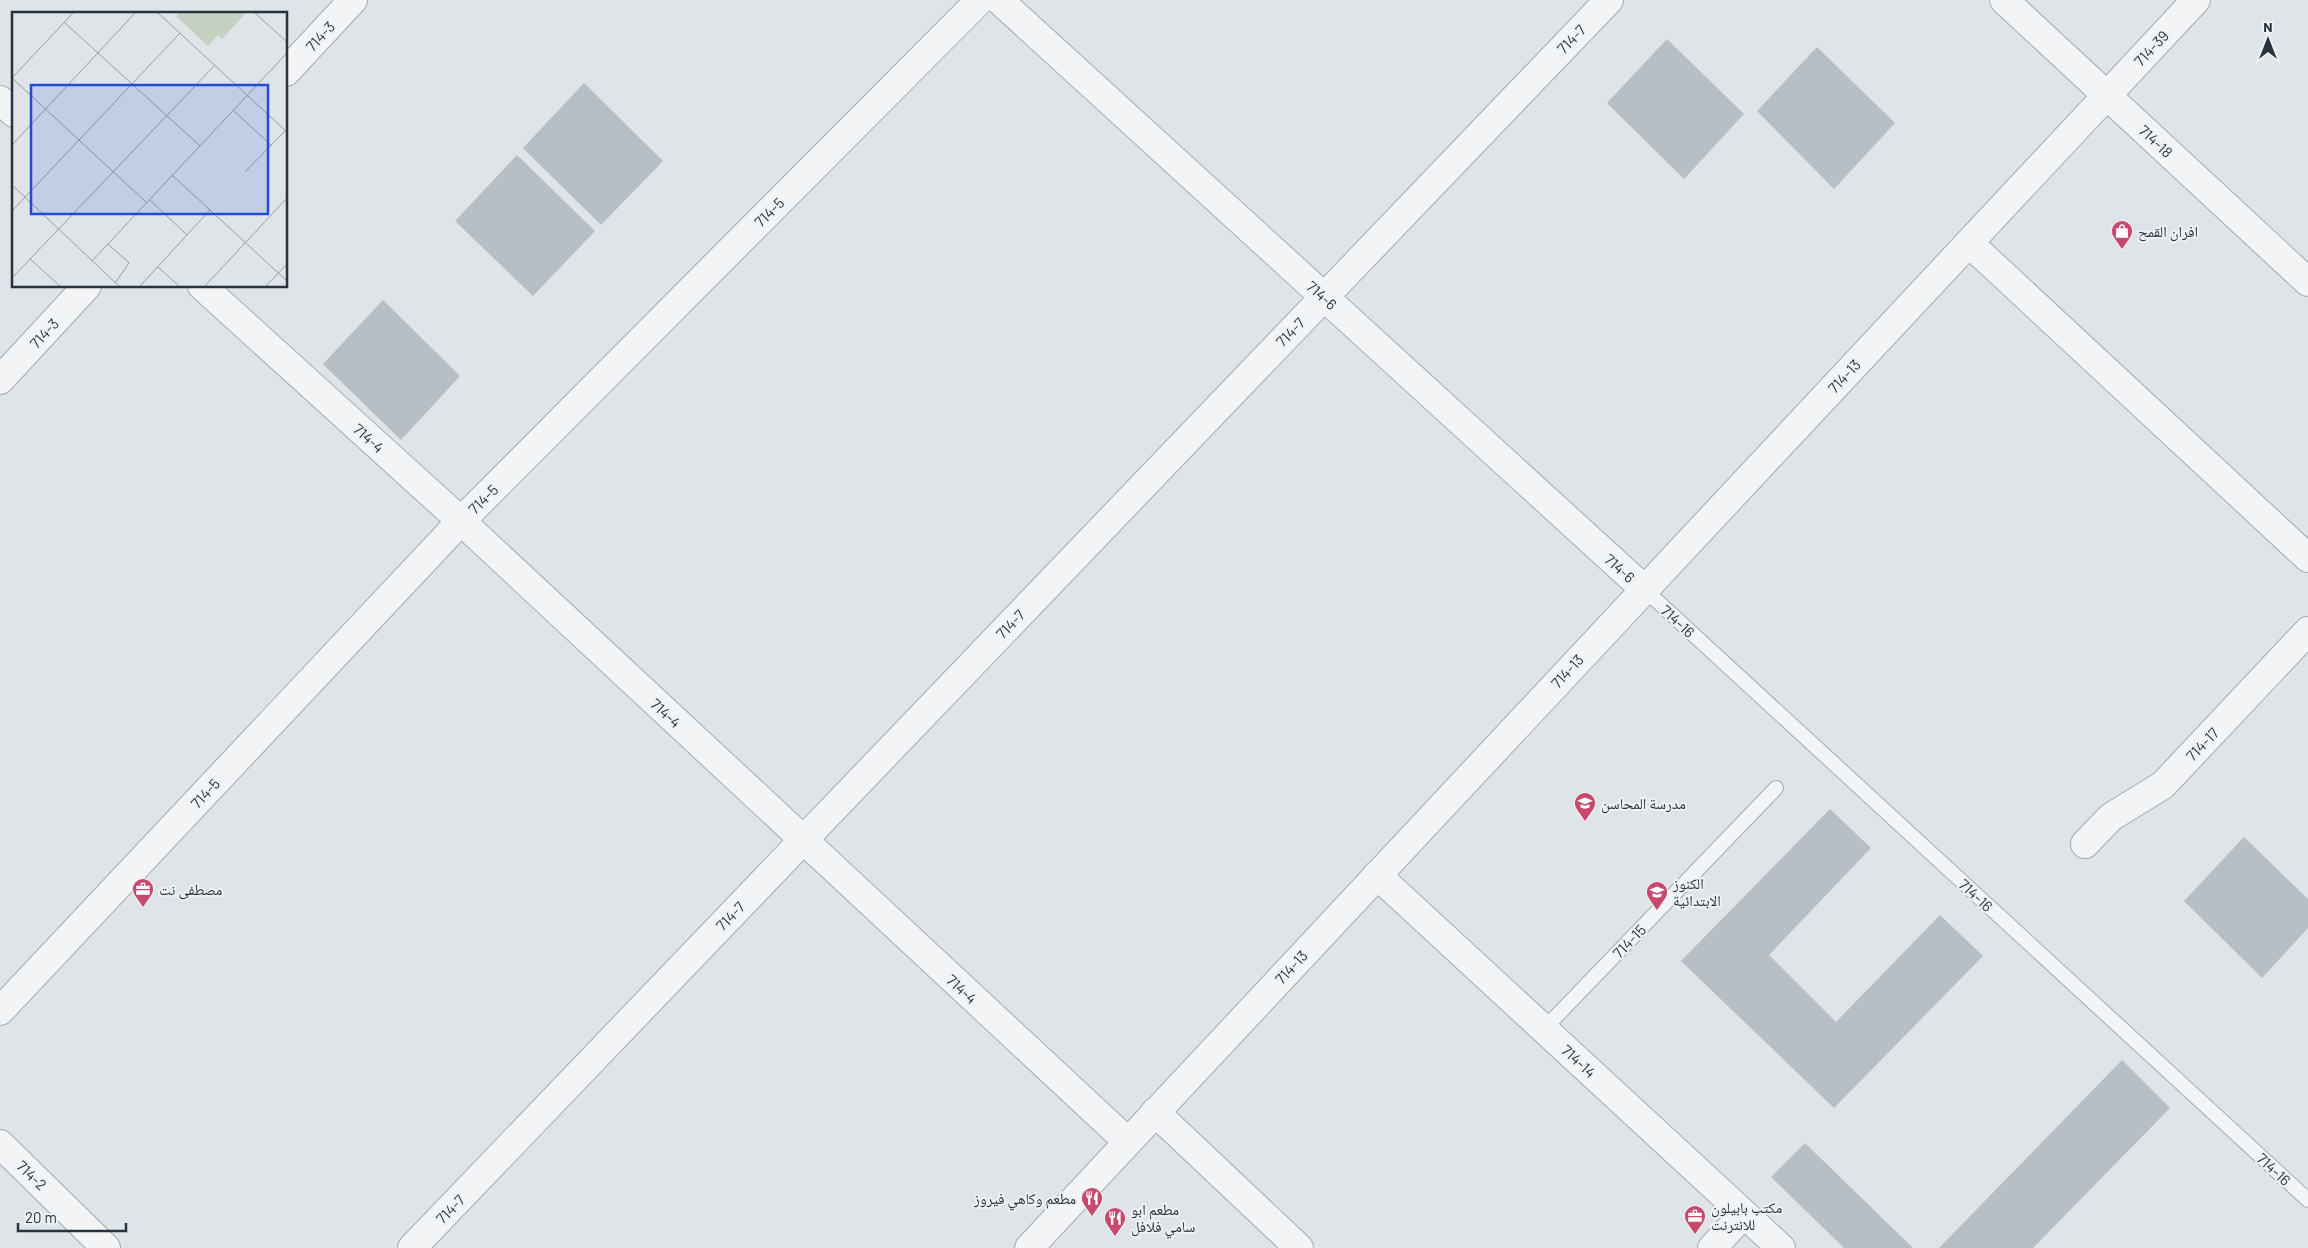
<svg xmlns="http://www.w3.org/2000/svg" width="2308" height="1248" font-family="Barlow,'Noto Naskh Arabic',sans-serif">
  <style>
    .building { fill: #b7bec4 }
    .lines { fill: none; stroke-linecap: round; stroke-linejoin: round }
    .service-casing { stroke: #a5abb2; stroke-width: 16 }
    .minor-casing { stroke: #a5abb2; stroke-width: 30 }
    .service { stroke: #f2f4f6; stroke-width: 14 }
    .minor { stroke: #f2f4f6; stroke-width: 28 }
    .labels { text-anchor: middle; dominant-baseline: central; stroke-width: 4; stroke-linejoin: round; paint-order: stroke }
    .street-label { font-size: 15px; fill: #29333e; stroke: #eef2f5 }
    .poi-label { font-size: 15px; fill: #29333e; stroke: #eef2f5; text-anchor: start }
    .inset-road { fill: none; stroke: #969da4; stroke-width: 1 }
    .view { fill: #1d4ed8; fill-opacity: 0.15; stroke: #1d4ed8; stroke-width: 2.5 }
    .inset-edge { fill: none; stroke: #29333e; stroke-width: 2.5 }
  </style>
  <rect width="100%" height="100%" fill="#dfe4e8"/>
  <!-- building -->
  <g class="building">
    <polygon points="1667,39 1744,114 1684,179 1607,103"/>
    <polygon points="1817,47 1895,123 1834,189 1757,111"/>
    <polygon points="584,83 663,161 601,225 523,148"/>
    <polygon points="517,155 595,231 533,296 455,221"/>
    <polygon points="383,300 460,376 401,440 323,364"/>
    <polygon points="1830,809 1871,848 1769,955 1836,1022 1940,915 1983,956 1834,1108 1681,961"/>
    <polygon points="2244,837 2308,899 2308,928 2262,978 2184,901"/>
    <polygon points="2122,1060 2170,1108 2033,1248 1939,1248"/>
    <polygon points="1805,1143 1913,1248 1844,1248 1771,1177"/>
  </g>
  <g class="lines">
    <!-- service casing -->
    <g class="service-casing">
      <g id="service">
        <polyline points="1644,589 2308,1200"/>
        <polyline points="1544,1029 1776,788"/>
      </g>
    </g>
    <!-- minor casing -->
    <g class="minor-casing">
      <g id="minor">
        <polyline points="999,0 1644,589"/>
        <polyline points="2004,0 2308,282"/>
        <polyline points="286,72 353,0"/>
        <polyline points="0,100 14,113"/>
        <polyline points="1969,243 2308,558"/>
        <polyline points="202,286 461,521 1128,1142"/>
        <polyline points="0,380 87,286"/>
        <polyline points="2085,844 2111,817 2163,785 2308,631"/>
        <polyline points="1377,875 1781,1248"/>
        <polyline points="0,1011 461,521 980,0"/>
        <polyline points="1155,1112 1299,1248"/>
        <polyline points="0,1144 106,1248"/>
        <polyline points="412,1248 1609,0"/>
        <polyline points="1029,1248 2196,0"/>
        <polyline points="1712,1248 1744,1214"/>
      </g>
    </g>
    <!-- service -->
    <use href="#service" class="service"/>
    <!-- minor -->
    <use href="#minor" class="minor"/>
  </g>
  <!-- icons -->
  <defs>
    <g id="shop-pin" transform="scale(1.125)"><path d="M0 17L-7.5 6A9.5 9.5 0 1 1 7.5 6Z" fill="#c8496d" stroke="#eef2f5"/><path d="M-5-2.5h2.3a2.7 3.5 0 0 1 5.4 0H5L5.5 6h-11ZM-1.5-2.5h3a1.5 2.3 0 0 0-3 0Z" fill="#fff"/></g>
    <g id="school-pin" transform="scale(1.125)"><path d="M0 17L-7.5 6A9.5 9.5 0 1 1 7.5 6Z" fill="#c8496d" stroke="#eef2f5"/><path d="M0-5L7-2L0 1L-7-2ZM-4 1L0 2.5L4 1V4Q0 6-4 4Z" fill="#fff"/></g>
    <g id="office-pin" transform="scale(1.125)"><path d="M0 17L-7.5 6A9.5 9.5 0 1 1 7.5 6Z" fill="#c8496d" stroke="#eef2f5"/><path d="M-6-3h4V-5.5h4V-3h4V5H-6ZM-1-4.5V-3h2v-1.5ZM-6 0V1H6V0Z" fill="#fff"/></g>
    <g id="restaurant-pin" transform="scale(1.125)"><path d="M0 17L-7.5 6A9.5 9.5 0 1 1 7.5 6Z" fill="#c8496d" stroke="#eef2f5"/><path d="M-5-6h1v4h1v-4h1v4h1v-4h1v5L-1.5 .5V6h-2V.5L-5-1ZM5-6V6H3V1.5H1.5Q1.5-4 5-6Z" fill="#fff"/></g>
  </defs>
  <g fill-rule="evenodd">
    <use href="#shop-pin" x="2122" y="231"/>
    <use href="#school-pin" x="1585" y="803"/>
    <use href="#office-pin" x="143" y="889"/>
    <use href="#school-pin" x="1657" y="892"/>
    <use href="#restaurant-pin" x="1092" y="1198"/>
    <use href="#office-pin" x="1695" y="1216"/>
    <use href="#restaurant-pin" x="1115" y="1218"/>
  </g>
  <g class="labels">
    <!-- street labels -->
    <g class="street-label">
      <text transform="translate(320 36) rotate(-47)">714-3</text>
      <text transform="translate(1571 39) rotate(-46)">714-7</text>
      <text transform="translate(2151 48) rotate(-47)">714-39</text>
      <text transform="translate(2156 141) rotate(43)">714-18</text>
      <text transform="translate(769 212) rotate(-45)">714-5</text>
      <text transform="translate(1322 295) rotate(42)">714-6</text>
      <text transform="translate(1290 332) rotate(-46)">714-7</text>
      <text transform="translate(44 333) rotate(-47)">714-3</text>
      <text transform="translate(1844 376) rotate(-47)">714-13</text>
      <text transform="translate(369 438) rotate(42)">714-4</text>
      <text transform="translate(483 499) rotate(-45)">714-5</text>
      <text transform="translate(1620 568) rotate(42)">714-6</text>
      <text transform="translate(1678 621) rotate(43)">714-16</text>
      <text transform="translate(1010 624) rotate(-46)">714-7</text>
      <text transform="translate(1567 671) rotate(-47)">714-13</text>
      <text transform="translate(666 713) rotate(43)">714-4</text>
      <text transform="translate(2202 744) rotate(-46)">714-17</text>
      <text transform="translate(205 793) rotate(-47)">714-5</text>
      <text transform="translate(1976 895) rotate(43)">714-16</text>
      <text transform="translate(730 916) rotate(-46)">714-7</text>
      <text transform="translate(1629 941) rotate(-46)">714-15</text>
      <text transform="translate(1291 967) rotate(-47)">714-13</text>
      <text transform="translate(962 989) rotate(43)">714-4</text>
      <text transform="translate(1579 1061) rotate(43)">714-14</text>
      <text transform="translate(2274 1169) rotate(43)">714-16</text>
      <text transform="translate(32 1175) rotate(44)">714-2</text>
      <text transform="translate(450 1209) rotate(-46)">714-7</text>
    </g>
    <!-- poi labels -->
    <g class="poi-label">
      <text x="2138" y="231">افران القمح</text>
      <text x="1601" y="803">مدرسة المحاسن</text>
      <text x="1673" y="883">الكنوز<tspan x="1673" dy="17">الابتدائية</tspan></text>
      <text x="159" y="889">مصطفى نت</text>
      <text x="1076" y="1198" text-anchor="end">مطعم وكاهي فيروز</text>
      <text x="1711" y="1207">مكتب بابيلون<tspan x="1711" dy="17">للانترنت</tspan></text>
      <text x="1131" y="1209">مطعم ابو<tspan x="1131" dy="17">سامي فلافل</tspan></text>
    </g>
  </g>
  <!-- overview -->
  <g transform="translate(12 12)">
    <rect width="275" height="275" fill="#dfe4e8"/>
    <path d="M167,1H230L232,3L210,27L206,23L196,34L164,4Z" fill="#c7d1c1"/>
    <path class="inset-road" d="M146,1L275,120M243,1L275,30M52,10L188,134M0,66L135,191M0,66L61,1M221,98L260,134M0,133L123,1M233,160L275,117M160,163L275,269M0,173L107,274M138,188L175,223M0,199L168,21M96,232L117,251L103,271M18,247L48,274M80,249L275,41M146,255L167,274M0,266L203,53M128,274L198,198M193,274L275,186M254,274L275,252"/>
    <path class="view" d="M19,73H256V202H19Z"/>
    <rect width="275" height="275" class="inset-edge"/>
  </g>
  <!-- north arrow -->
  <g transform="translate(2268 40)" stroke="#eef2f5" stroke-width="4" paint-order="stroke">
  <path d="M0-4L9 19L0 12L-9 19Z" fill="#29333e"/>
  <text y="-8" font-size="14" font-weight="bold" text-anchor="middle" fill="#29333e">N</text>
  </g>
  <!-- scale -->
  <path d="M18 1223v8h108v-8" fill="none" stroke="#29333e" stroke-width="2.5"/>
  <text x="25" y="1223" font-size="15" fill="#29333e" stroke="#eef2f5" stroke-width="4" paint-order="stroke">20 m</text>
</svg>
